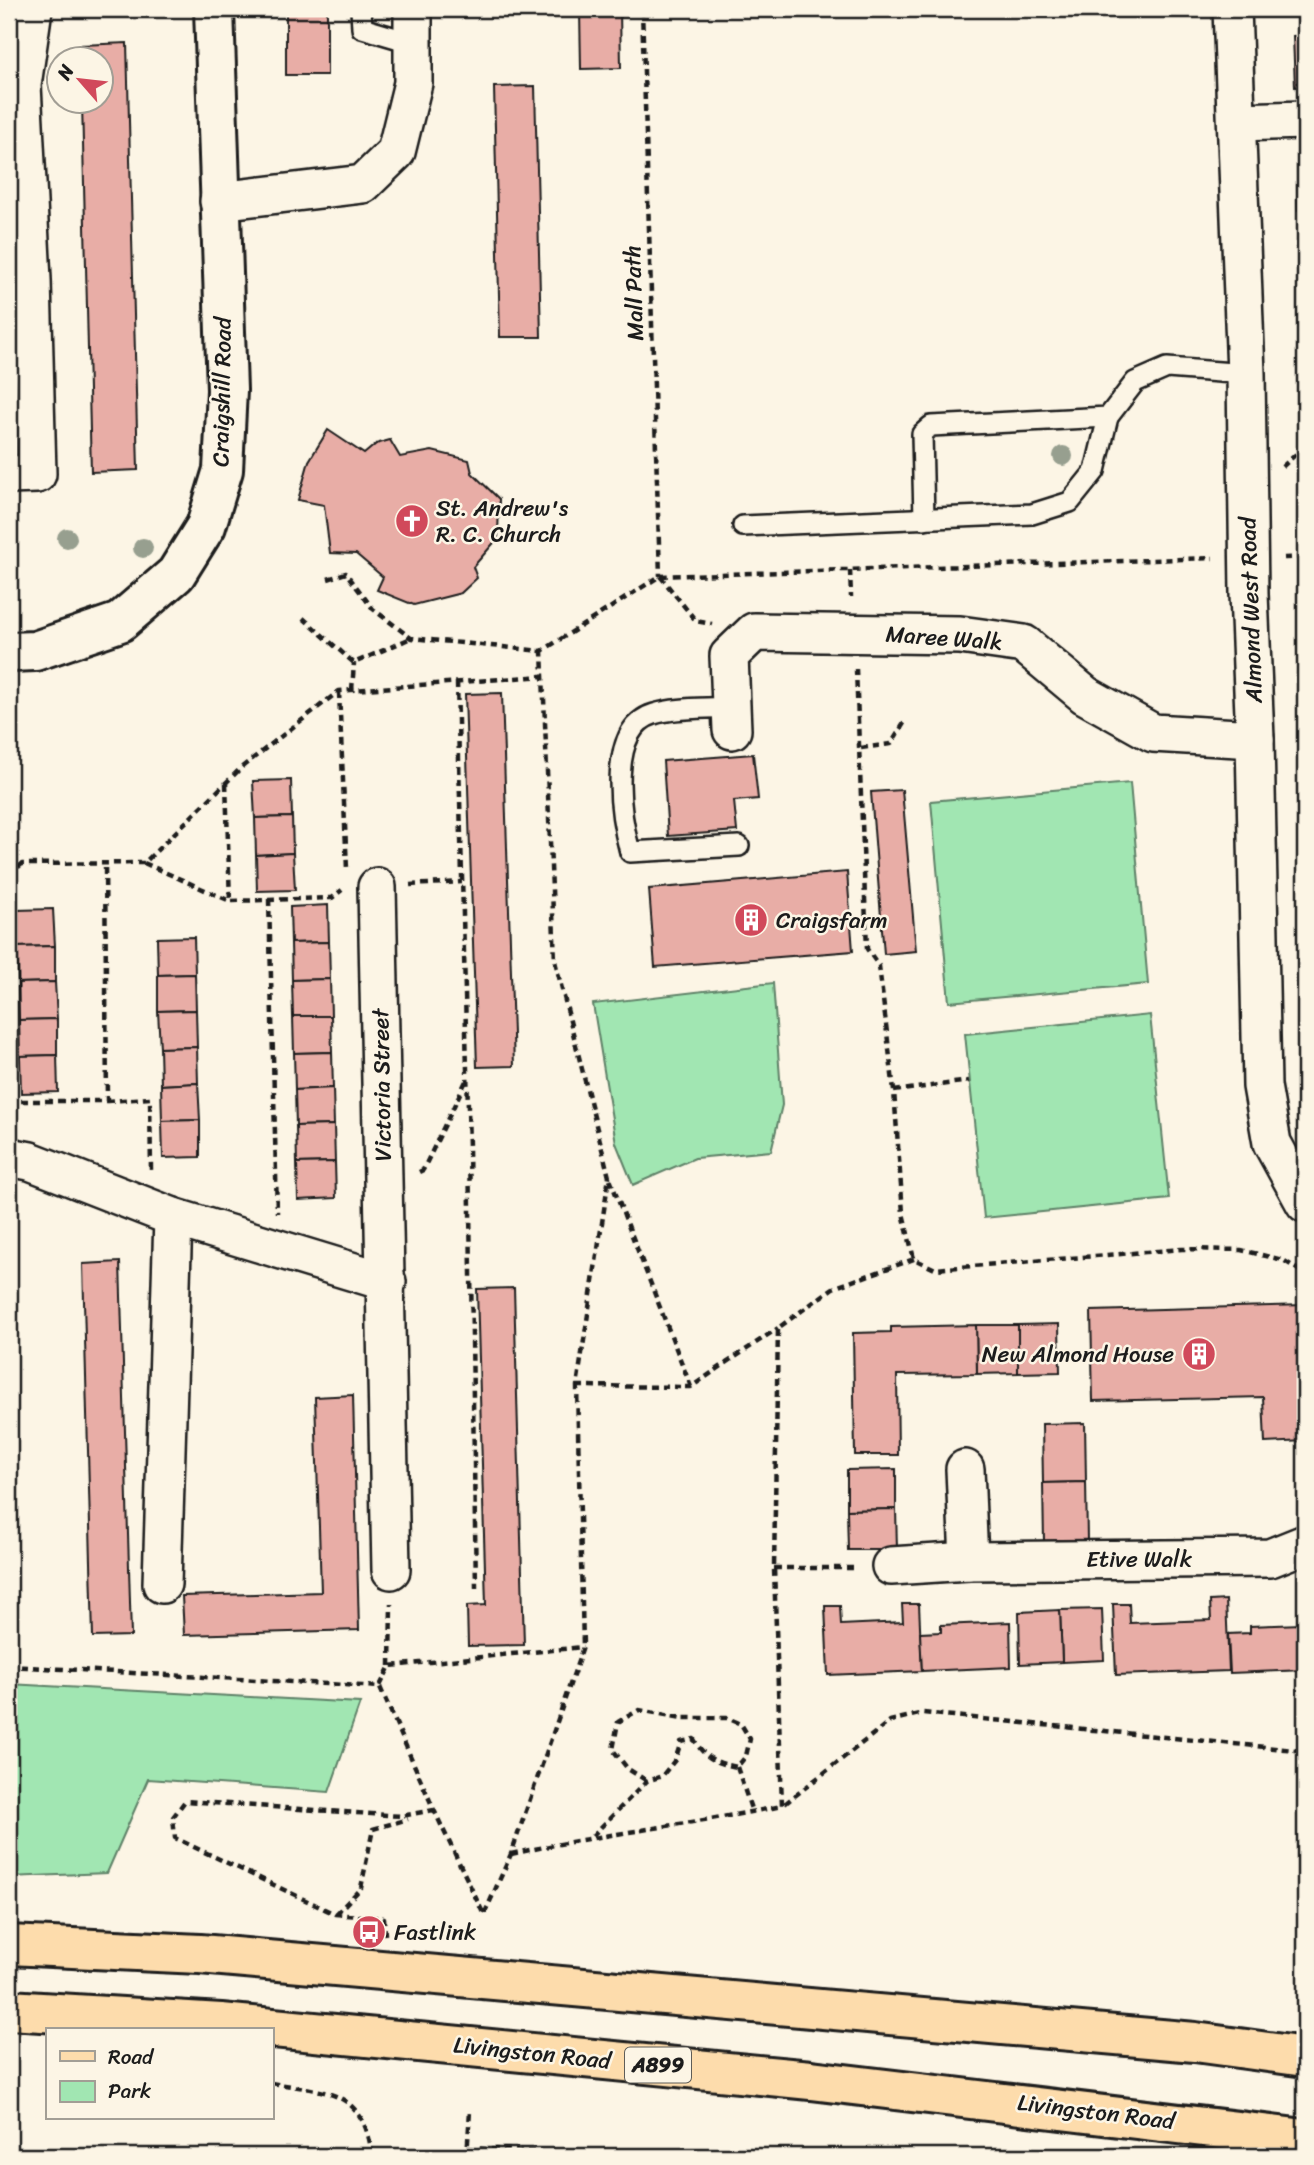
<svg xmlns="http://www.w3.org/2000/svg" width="1314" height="2165" font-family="Sriracha,sans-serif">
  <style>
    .green { fill: #a1e6b2; stroke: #5e8167; stroke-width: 2 }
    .building { fill: #e8ada6; stroke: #1c1c1c; stroke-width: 2 }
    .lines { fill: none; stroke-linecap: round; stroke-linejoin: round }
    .service-casing { stroke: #1c1c1c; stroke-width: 24 }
    .minor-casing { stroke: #1c1c1c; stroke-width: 42 }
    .tertiary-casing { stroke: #1c1c1c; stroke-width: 44 }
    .primary-casing { stroke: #1c1c1c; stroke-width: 44 }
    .path { stroke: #1c1c1c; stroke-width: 4.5; stroke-dasharray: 7 5; stroke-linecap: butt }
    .service { stroke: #fcf5e5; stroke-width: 19 }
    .minor { stroke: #fcf5e5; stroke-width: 37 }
    .tertiary { stroke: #fcf5e5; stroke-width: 38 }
    .primary { stroke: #fddcac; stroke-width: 38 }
    .tree { fill: #979f8f }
    .labels { text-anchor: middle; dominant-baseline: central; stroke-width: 5; stroke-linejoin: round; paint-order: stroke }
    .shield { fill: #fcf5e5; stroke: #5f5d58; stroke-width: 2 }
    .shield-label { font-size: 21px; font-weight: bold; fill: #1c1c1c }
    .street-label { font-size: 23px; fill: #1c1c1c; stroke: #fcf5e5 }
    .poi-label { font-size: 23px; fill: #1c1c1c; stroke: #fcf5e5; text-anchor: start }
  </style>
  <rect width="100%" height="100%" fill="#fcf5e5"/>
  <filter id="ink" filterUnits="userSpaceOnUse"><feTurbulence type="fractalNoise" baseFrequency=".0143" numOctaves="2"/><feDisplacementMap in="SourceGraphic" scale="14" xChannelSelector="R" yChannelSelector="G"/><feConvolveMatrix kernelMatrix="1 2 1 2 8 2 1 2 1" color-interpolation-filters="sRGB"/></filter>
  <g filter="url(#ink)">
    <!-- green -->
    <g class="green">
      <polygon points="1130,783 1148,984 949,1002 931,801"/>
      <polygon points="773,983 782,1105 771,1151 695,1158 633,1185 616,1143 593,1004"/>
      <polygon points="1150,1015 1169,1199 984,1218 965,1034"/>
      <polygon points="9,1684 360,1703 329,1792 148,1779 107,1873 9,1877"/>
    </g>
    <!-- building -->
    <g class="building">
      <rect x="286" y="9" width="41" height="66"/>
      <polygon points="580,9 620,9 621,68 581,69"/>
      <polygon points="1305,35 1305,87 1295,87 1293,36"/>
      <polygon points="127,43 138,470 91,472 82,102 102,102 102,60 81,60 81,45"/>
      <polygon points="535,86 541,337 500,337 494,87"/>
      <polygon points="1297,150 1305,150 1305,210 1298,210"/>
      <polygon points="328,430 364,454 376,444 390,440 400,457 432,451 469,460 472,473 499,499 498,538 473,567 477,578 461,593 414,605 377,590 383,577 356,554 330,553 324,505 298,500 309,461"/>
      <polygon points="502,693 514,1066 477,1067 465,694"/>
      <polygon points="753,754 758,799 734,801 737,831 668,836 663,761"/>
      <polygon points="291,780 292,817 255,818 253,781"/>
      <polygon points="902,790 916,951 884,954 871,792"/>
      <polygon points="292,817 293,853 256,855 255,818"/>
      <polygon points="293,853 295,890 257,891 256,855"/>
      <polygon points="847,872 853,951 655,967 649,889"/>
      <polygon points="328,905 329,942 291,943 290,907"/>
      <polygon points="53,909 55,946 17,947 16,910"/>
      <polygon points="194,937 195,974 158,975 157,938"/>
      <polygon points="329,942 330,979 292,980 291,943"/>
      <polygon points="55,946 55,982 18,983 17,947"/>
      <polygon points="195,974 196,1010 158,1011 158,975"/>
      <polygon points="330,979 331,1016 293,1016 292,980"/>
      <polygon points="55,982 57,1019 19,1020 18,983"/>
      <polygon points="196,1010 197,1047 160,1048 158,1011"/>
      <polygon points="293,1016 331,1016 332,1052 294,1053"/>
      <polygon points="57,1019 57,1055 20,1056 19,1020"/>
      <polygon points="197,1047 198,1083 161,1085 160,1048"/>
      <polygon points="332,1052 333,1088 295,1090 294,1053"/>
      <polygon points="57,1055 58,1092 21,1093 20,1056"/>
      <polygon points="198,1083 200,1120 162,1121 161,1085"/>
      <polygon points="333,1088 334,1125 296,1126 295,1090"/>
      <polygon points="200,1120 200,1157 163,1158 162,1121"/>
      <polygon points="334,1125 335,1162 297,1163 296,1126"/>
      <polygon points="335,1162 336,1198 298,1200 297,1163"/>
      <polygon points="120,1262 131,1636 93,1637 83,1264"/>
      <polygon points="514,1288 524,1645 468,1646 467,1606 486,1605 477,1289"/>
      <polygon points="1305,1305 1305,1441 1265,1443 1263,1397 1093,1401 1091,1311"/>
      <polygon points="1059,1324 1060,1372 1018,1373 1018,1325"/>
      <polygon points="976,1325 1018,1325 1018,1373 977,1374"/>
      <polygon points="976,1325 977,1374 897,1375 898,1455 855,1455 853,1333 891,1332 891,1327"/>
      <polygon points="353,1395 359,1630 184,1635 182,1596 321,1592 315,1397"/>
      <polygon points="1085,1423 1086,1482 1043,1483 1042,1424"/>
      <polygon points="896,1469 896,1509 847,1510 847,1470"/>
      <polygon points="1086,1482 1087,1541 1044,1542 1043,1483"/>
      <polygon points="896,1509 897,1550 848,1550 847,1510"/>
      <polygon points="1226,1600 1229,1671 1116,1675 1113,1604 1129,1604 1130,1623 1211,1620 1210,1601"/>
      <polygon points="902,1604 919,1604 922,1671 828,1675 825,1606 840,1606 841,1625 903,1622"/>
      <polygon points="1102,1609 1104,1660 1062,1662 1060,1610"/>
      <polygon points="1060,1610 1062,1662 1020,1664 1019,1612"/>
      <polygon points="1010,1622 1011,1667 922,1671 920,1633 941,1632 941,1625"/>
      <polygon points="1302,1624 1305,1624 1305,1670 1230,1673 1228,1634 1250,1633 1250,1626"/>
    </g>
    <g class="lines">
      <!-- service casing -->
      <g class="service-casing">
        <g id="service">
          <polyline points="361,9 362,28 413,43"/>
          <polyline points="924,519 922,434 931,426 1108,417 1135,382 1167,368 1246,374"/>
          <polyline points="743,526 1032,514 1070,502 1095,471 1108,417"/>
          <path d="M730,707C706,709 677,707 654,714C606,728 620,816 630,852L739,846"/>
        </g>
      </g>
      <!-- minor casing -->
      <g class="minor-casing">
        <g id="minor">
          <polyline points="1232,9 1246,374 1249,594 1255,739 1262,1086 1272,1143 1305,1203"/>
          <polyline points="1237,122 1305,120"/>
          <polyline points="219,201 363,184 396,152 413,83 413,9"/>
          <polyline points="9,475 37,474 32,280 22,85 33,9"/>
          <polyline points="732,730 729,656 754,632 960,635 1024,644 1085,695 1153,733 1255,739"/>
          <polyline points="377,887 391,1570"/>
          <polyline points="9,1157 30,1161 173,1217 387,1282"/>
          <polyline points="965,1469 969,1561"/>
          <polyline points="891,1566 969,1561 1270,1558 1305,1544"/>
          <polyline points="162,1584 173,1217"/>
        </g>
      </g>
      <!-- tertiary casing -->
      <g class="tertiary-casing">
        <polyline id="tertiary" points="9,652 35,651 120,622 176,574 206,526 223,470 227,390 214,9"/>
      </g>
      <!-- primary casing -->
      <g class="primary-casing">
        <g id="primary">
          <polyline points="9,1945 200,1954 1195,2042 1305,2057"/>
          <polyline points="9,2010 221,2023 811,2080 1305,2139"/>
        </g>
      </g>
      <!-- path -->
      <g class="path">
        <polyline points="642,9 660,576"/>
        <polyline points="1282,467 1305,446"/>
        <polyline points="1284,558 1305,557"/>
        <polyline points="850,570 851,597"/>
        <polyline points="660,576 696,621 712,624"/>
        <polyline points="328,579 346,573 373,609 411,638 542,651 660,576 1213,558"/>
        <polyline points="303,618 354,663 411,638"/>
        <polyline points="856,669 867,949 879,966 894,1091 903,1213 914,1259 935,1269 1182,1249 1241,1250 1283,1260 1305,1274"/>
        <polyline points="457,682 469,1147 476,1588"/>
        <polyline points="352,690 354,663"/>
        <polyline points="339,692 347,869"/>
        <polyline points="861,748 891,744 906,720"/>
        <polyline points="226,783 230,901"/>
        <polyline points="144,863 230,901 332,898 342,890"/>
        <polyline points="9,875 22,864 144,863 242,767 339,691 543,676"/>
        <polyline points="410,885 462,882"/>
        <polyline points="269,899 277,1213"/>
        <polyline points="894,1091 969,1081"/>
        <polyline points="9,1101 107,1101 105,862"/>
        <polyline points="107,1101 150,1098 151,1170"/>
        <polyline points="9,1111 14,1123"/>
        <polyline points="419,1172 423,1170 466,1081"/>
        <polyline points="610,1179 691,1387"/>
        <polyline points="914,1259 833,1288 778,1328 774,1568 782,1806 890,1721 923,1713 1305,1751"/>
        <polyline points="577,1386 691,1387 778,1328"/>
        <polyline points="774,1568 855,1568"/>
        <polyline points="9,1666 380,1687 434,1810 484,1915 511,1854 583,1647 577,1386 609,1177 555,961 542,651"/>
        <polyline points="390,1666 391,1604"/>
        <polyline points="380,1686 390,1666 583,1647"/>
        <polyline points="737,1767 752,1812"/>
        <path d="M592,1836L647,1781L662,1776L675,1760L681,1742L694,1739C704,1758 716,1763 737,1767L746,1756L750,1739L741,1724L727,1718H682L639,1710L618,1722L613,1750L628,1769L647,1781"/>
        <path d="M511,1854C601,1834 692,1824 782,1806"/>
        <polyline points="336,1914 361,1888 373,1829 408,1819"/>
        <polyline points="385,1935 384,1918 335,1914 175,1838 173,1817 185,1801 401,1816 434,1810"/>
        <path d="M271,2083C327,2092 364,2089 372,2156"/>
        <polyline points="467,2148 632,2156"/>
        <polyline points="467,2156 470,2111"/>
      </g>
      <!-- service -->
      <use href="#service" class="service"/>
      <!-- minor -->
      <use href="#minor" class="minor"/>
      <!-- tertiary -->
      <use href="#tertiary" class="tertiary"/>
      <!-- primary -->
      <use href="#primary" class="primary"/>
    </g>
    <!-- trees -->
    <g class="tree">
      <circle cx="1063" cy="456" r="10"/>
      <circle cx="67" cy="538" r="10"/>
      <circle cx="143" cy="548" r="10"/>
    </g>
  </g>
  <!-- icons -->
  <defs>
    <g id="church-disc" transform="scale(1.75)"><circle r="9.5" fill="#d1495b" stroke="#fcf5e5"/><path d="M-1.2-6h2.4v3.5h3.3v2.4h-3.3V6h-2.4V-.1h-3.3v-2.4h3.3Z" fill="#fff"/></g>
    <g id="building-disc" transform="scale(1.75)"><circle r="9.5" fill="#d1495b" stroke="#fcf5e5"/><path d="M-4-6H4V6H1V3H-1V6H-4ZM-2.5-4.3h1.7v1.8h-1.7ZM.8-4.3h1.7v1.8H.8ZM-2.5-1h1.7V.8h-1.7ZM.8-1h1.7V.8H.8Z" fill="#fff"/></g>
    <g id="bus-disc" transform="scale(1.75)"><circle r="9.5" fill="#d1495b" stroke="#fcf5e5"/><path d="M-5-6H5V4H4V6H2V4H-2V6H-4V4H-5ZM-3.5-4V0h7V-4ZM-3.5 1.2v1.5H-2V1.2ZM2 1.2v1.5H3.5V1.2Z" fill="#fff"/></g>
  </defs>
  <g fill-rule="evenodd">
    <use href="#church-disc" x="412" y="521"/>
    <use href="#building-disc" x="751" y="920"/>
    <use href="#building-disc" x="1199" y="1354"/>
    <use href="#bus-disc" x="369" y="1932"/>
  </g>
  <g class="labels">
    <!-- shield labels -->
    <rect class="shield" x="625" y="2047.5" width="66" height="35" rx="5"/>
    <g class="shield-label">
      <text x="658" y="2065">A899</text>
    </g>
    <!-- street labels -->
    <g class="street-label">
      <text transform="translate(634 293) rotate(-92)">Mall Path</text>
      <text transform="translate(222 392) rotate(-89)">Craigshill Road</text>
      <text transform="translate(1251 610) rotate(-92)">Almond West Road</text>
      <text transform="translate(944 638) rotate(4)">Maree Walk</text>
      <text transform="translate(382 1085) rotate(-91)">Victoria Street</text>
      <text x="1139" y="1559">Etive Walk</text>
      <text transform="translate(532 2053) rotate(6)">Livingston Road</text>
      <text transform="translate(1096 2112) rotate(7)">Livingston Road</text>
    </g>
    <!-- poi labels -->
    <g class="poi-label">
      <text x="436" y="508">St. Andrew's<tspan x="436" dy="26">R. C. Church</tspan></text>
      <text x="776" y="920">Craigsfarm</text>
      <text x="1174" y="1354" text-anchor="end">New Almond House</text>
      <text x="394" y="1932">Fastlink</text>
    </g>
  </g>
  <!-- margin -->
  <rect width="1314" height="2165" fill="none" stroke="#fcf5e5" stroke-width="35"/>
  <rect x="18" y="18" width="1279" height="2130" fill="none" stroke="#1c1c1c" stroke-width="2.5" filter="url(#ink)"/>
  <!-- legend -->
  <rect x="46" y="2028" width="228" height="91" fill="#fcf5e5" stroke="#a29e95" stroke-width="2"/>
  <rect x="60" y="2051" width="35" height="10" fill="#fddcac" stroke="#a29e95" stroke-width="2"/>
  <text x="108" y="2064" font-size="21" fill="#1c1c1c">Road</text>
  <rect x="60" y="2081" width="35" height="21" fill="#a1e6b2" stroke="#a29e95" stroke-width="2"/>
  <text x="108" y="2098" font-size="21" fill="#1c1c1c">Park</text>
  <!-- north arrow -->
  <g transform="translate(80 80) rotate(298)"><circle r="33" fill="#fcf5e5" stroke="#a29e95" stroke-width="2"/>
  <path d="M0-5L12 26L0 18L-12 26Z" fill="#d1495b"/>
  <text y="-10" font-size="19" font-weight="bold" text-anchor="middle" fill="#1c1c1c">N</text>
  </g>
</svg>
